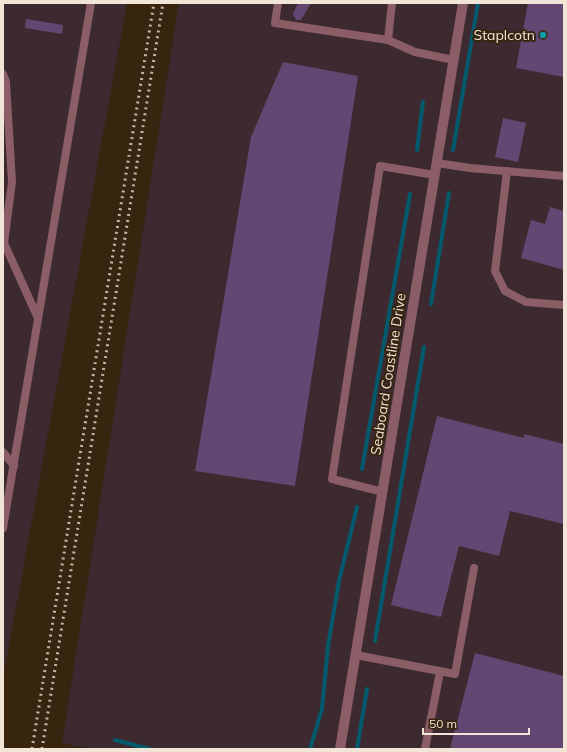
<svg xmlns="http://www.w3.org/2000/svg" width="567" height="752" font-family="Mulish,sans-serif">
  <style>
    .industrial { fill: #3d2a31 }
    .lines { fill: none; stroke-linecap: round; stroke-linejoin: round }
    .stream { stroke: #035a6c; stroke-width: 4 }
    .building { fill: #634772 }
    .lane { stroke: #8b5d67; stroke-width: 8 }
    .street { stroke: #8b5d67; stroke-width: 10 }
    .rail { stroke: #c3b6a7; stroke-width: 3; stroke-dasharray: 2 4; stroke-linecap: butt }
    .culture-dot { fill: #0f9aa8; stroke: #372510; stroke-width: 1.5 }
    .labels { text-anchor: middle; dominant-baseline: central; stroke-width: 4; stroke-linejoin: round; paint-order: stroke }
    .poi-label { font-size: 14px; fill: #f1e5d8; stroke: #372510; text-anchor: end }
    .street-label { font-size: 14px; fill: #f1e5d8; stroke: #372510 }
  </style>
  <rect width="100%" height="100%" fill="#372510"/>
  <!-- industrial -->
  <g class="industrial">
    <polygon points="3,3 127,3 3,678"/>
    <polygon points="179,3 564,3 564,749 94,749 62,743"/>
  </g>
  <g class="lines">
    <!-- stream -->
    <g class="stream">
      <polyline points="417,150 423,102"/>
      <polyline points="453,150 478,3"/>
      <polyline points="431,304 449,193"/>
      <polyline points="362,469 410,194"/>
      <polyline points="375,641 424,347"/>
      <polyline points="115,740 150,749"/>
      <polyline points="310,749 322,709 328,646 339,581 357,507"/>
      <polyline points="357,749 367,689"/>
    </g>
  </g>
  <!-- building -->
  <g class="building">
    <polygon points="298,3 311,3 301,20 296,20 293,14"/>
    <polygon points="528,3 564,3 564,77 516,68"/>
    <polygon points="26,19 63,25 62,34 25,28"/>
    <polygon points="283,62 358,76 295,486 195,471 251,137"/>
    <polygon points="503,118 526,123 518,162 495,157"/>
    <polygon points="550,207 564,211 564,270 521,258 531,220 545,224"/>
    <polygon points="437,416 524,438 524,434 564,444 564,524 510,511 499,556 459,546 441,617 391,605"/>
    <polygon points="475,653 564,676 564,749 450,749"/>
  </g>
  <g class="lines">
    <!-- lane -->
    <g class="lane">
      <polyline points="278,3 275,23 388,40"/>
      <polyline points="392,3 388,40 415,52 454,60"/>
      <polyline points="3,74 6,82 12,182 4,243 38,318"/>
      <polyline points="437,163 470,168 564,176"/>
      <polyline points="507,171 495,271 505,291 526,302 564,305"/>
      <polyline points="3,452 14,466"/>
      <polyline points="383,492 332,479 380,166 435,175"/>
      <polyline points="3,528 91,3"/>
      <polyline points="356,655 455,674 474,568"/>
      <polyline points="425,749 440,672"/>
    </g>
    <!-- street -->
    <polyline class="street" points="340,749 463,3"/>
    <!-- rail -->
    <g class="rail">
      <polyline points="32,749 154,3"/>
      <polyline points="42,749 163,3"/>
    </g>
  </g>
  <!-- markers -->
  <circle class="culture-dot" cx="543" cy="35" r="4"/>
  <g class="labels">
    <!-- poi labels -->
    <g class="poi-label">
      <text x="535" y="35">Staplcotn</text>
    </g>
    <!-- street labels -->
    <g class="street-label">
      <text transform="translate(388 374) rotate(-81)">Seaboard Coastline Drive</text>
    </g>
  </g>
  <!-- border -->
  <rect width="567" height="752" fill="none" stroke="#f1e5d8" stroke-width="8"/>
  <!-- scale -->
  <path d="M423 728v6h106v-6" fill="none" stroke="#f1e5d8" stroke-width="2"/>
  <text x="429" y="728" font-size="12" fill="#f1e5d8" stroke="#372510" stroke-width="3" paint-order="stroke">50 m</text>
</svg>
